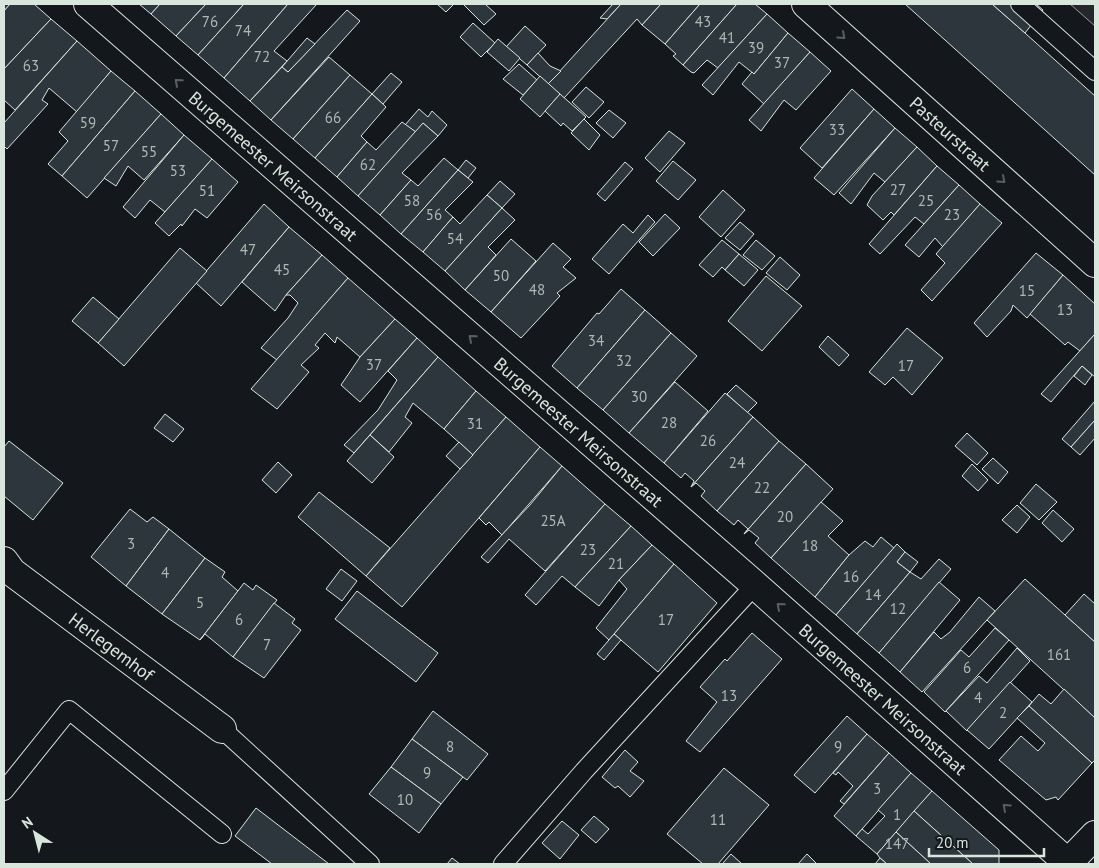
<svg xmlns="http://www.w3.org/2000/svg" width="1099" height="868" font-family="'PT Sans',sans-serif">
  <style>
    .parking { fill: #24282b; stroke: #939e99 }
    .building { fill: #2c363c; stroke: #d8e6dc }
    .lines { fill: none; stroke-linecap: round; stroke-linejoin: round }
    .lane-casing { stroke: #d8e6dc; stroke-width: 20 }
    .street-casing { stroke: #d8e6dc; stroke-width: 30 }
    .secondary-casing { stroke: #d8e6dc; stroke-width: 30 }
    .lane { stroke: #14181c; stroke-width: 18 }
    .street { stroke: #14181c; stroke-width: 28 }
    .secondary { stroke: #14181c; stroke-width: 28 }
    .oneway { stroke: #59605f }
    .labels { text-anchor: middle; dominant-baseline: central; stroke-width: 4; stroke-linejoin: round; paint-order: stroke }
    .number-label { font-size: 15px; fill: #adbab4 }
    .street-label { font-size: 18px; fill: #d8e6dc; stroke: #14181c }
  </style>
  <rect width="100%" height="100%" fill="#14181c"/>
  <!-- parking -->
  <polygon class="parking" points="1070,4 1095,4 1095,26"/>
  <!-- building -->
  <g class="building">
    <polygon points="4,4 10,4 4,11"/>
    <polygon points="10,4 34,4 51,19 4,69 4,11"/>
    <polygon points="139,4 160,4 151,14"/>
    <polygon points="160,4 206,4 176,36 151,14"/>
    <polygon points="206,4 244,4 198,55 176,36"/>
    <polygon points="244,4 288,4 224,78 198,55"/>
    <polygon points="288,4 317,4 274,51 287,61 250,101 224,78"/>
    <polygon points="437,4 454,4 446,12"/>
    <polygon points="463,4 485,4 496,14 484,25"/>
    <polygon points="613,4 621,4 607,19 600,18"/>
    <polygon points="621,4 661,4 642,25 637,19 564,98 548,84"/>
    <polygon points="661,4 700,4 665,44 642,25"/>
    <polygon points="700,4 737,4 683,65 673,56 676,54 665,44"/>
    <polygon points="737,4 755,4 767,14 718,68 707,60 694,73 691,72 683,65"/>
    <polygon points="905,4 992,4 1025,33 1095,96 1095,175"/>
    <polygon points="992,4 1036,4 1043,10 1025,33"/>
    <polygon points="347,10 360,21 271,120 250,101 282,67 288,72"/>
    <polygon points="767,14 788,33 754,74 739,62 713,95 702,85"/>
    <polygon points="51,19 77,41 15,110 4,100 4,69"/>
    <polygon points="473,23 495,43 481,57 460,37"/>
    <polygon points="525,26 546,45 527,65 506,47"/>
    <polygon points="788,33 810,52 764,104 742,84 752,72 754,74"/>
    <polygon points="307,38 315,44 288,72 282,67"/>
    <polygon points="498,39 520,58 509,71 487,52"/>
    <polygon points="77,41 111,71 77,112 49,88 42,100 48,104 7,149 4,146 4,123"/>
    <polygon points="810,52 831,71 796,110 784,100 761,131 749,120"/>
    <polygon points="538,53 550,66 561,71 548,84 527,65"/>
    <polygon points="329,57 350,75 293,139 271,120"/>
    <polygon points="519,64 537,80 523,95 503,79"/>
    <polygon points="111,71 135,91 62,176 48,164 68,141 59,132"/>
    <polygon points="391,73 402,82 383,104 372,94"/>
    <polygon points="350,75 372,94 315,158 293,139"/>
    <polygon points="540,76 560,94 540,117 520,99"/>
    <polygon points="586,87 604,102 589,118 572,102"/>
    <polygon points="852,89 874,109 822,168 800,148"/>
    <polygon points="135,91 161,114 87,198 62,176"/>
    <polygon points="372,94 386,107 361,136 367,142 337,177 315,158"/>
    <polygon points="560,94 586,117 572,131 563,123 561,126 545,111"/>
    <polygon points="419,109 428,117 432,111 447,125 438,136 423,123 416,132 405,125"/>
    <polygon points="874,109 895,128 834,195 814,178"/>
    <polygon points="609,110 626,123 613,138 596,123"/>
    <polygon points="161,114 184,135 144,180 128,166 116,186 104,178"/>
    <polygon points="584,119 600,135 589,150 571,133"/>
    <polygon points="402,122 416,132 358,196 337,177 367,142 376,150"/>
    <polygon points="423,123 438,136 402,173 411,180 380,215 358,196"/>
    <polygon points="895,128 917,147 885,182 874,173 851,204 839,193"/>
    <polygon points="669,131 685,143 660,172 645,158"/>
    <polygon points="184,135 212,159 165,212 150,200 135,218 123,207"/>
    <polygon points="917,147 937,166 894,215 891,212 883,220 867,205 872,196"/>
    <polygon points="444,158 458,170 401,234 380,215 411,180 418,186"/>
    <polygon points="212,159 238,182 207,218 195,209 182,226 181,224 169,236 155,223"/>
    <polygon points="466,160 476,168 468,178 458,170"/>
    <polygon points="673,161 696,180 678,200 656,181"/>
    <polygon points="625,162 633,169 605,201 597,194"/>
    <polygon points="937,166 959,185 924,224 915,217 880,254 869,244"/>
    <polygon points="458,170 473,182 445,210 453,217 423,252 401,234"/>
    <polygon points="500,181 515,194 502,208 487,195"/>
    <polygon points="959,185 980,204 943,247 935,238 919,257 905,245"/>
    <polygon points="723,190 745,210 721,237 699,217"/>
    <polygon points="487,195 502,208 445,271 423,252 453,217 460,224"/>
    <polygon points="264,204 289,227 221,306 196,283"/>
    <polygon points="980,204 1002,223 932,301 921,290 945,263 936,254"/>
    <polygon points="502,208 515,220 488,247 496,255 465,290 445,271"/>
    <polygon points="665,214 680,228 653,256 639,242"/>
    <polygon points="648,215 655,222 609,274 592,259 623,224 633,233"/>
    <polygon points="740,222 754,234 740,250 725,238"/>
    <polygon points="289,227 322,255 286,295 275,311 242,282"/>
    <polygon points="511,239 536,261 491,312 465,290"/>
    <polygon points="722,240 739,254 725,270 722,267 713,277 699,265"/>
    <polygon points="756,240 775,256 762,270 743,255"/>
    <polygon points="553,243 571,259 563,267 576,278 557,293 560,296 521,338 491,312"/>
    <polygon points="180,248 207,271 124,366 98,343"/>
    <polygon points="1036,253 1063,275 1027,318 1013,305 1011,311 987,337 974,323"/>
    <polygon points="739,254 758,270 744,286 725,270"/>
    <polygon points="322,255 348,278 277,360 261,348 288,318 298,303 290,295 286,295"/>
    <polygon points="780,257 800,275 787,290 766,273"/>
    <polygon points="1063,275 1095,304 1095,334 1080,351 1068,342 1065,345 1030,314"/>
    <polygon points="766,276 802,306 762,351 728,321"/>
    <polygon points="348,278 395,319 360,357 337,337 335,343 325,333 315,345 319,348 301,365 309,372 277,409 251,389"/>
    <polygon points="621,289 645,310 577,388 552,366 597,313 599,314"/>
    <polygon points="93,297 119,319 98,343 72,321"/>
    <polygon points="645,310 671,333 603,410 577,388"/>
    <polygon points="395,319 417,338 360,402 341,385 360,357"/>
    <polygon points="907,328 943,358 912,395 893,377 885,385 869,372"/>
    <polygon points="671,333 697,356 629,433 603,410"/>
    <polygon points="1095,334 1095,377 1082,366 1051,402 1041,394"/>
    <polygon points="828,336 849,355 839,366 819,347"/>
    <polygon points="417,338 438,357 354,453 344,445 378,410 397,380 388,371"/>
    <polygon points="438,357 476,391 444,429 413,403 405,417 412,423 389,452 370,435"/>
    <polygon points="1082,366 1092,375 1085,385 1074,376"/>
    <polygon points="675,382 708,411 664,463 629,433"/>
    <polygon points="736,385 757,403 747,413 727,394"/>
    <polygon points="476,391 506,417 473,455 444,429"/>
    <polygon points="725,393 753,417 691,487 694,481 685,473 681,478 664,463"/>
    <polygon points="1095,401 1095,420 1071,447 1062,439"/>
    <polygon points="165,414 184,429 173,442 154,428"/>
    <polygon points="506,417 540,447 402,607 366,576"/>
    <polygon points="753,417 779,441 717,511 701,496 705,491 696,483 691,487"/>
    <polygon points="1095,420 1095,438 1080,455 1071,447"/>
    <polygon points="967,433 988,453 977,465 955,446"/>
    <polygon points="370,435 394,457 372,483 347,461"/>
    <polygon points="9,441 63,483 33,520 4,496 4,447"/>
    <polygon points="779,441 806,464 744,534 748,529 738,520 734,525 717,511"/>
    <polygon points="459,442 473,455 460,469 446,456"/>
    <polygon points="540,447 562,466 502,535 489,522 486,525 479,518"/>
    <polygon points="993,458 1008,472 998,484 982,469"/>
    <polygon points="278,462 292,475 276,493 262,480"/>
    <polygon points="806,464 833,489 771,558 755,543 759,538 749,530 744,534"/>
    <polygon points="972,464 988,480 978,491 962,476"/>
    <polygon points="562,466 605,504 545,571 509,539 488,563 481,557 530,505"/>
    <polygon points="1036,484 1057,502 1039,520 1020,503"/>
    <polygon points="319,492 390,548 366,576 298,517"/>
    <polygon points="821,502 843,521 828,536 849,555 815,597 771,558"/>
    <polygon points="605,504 631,526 575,587 562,576 536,605 525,595"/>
    <polygon points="1017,505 1030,517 1017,533 1002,520"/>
    <polygon points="130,509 147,522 153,517 169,529 126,586 91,557"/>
    <polygon points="1053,510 1074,529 1062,542 1042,523"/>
    <polygon points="631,526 652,545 619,580 599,606 575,587"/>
    <polygon points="169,529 205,558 162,614 126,586"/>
    <polygon points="881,537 894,548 836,615 815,597 849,555 865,541 873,547"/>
    <polygon points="897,544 905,552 897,562 910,572 857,634 836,615"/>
    <polygon points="652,545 674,564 609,640 596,628 627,589 619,580"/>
    <polygon points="905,552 918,562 910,572 897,562"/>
    <polygon points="205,558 225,572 222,577 238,591 200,640 162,614"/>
    <polygon points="939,559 951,569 879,653 857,634 910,572 921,579"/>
    <polygon points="674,564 717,603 658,672 614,634"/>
    <polygon points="341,569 357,581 342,601 326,589"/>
    <polygon points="1025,579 1095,642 1095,718 987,620"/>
    <polygon points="939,582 960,600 900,672 879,653"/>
    <polygon points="244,583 253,590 256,585 277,600 233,657 205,634 200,640"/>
    <polygon points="357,591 438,653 416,682 335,619"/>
    <polygon points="1084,594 1095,604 1095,642 1065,615"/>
    <polygon points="979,597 995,611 922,692 900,672 934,632 941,639 950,632"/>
    <polygon points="274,603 295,619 292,623 301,630 264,678 233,657"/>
    <polygon points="995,628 1009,640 945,712 924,692 961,650 969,657"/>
    <polygon points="752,633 782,659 700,752 686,741 717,702 700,687 725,659 727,661"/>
    <polygon points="614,634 621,640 604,660 597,654"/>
    <polygon points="1017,648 1030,661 967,731 946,711 979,676 987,683"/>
    <polygon points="1010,682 1032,702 989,749 967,730"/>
    <polygon points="1064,689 1095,718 1095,760 1092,763 1029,706 1039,694 1051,704"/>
    <polygon points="1029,706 1092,763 1058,800 1056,797 1046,800 999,760 1021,736 1038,751 1045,743 1017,718"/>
    <polygon points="433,711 488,754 467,780 412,739"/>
    <polygon points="847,716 867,734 815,793 794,775"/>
    <polygon points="867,734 889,753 844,804 840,801 853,786 838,772 836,775 833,773"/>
    <polygon points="412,739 463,777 441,804 391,767"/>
    <polygon points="625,750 638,762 630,771 644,781 630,797 618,786 615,788 602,777"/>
    <polygon points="889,753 911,773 856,836 834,816"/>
    <polygon points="391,767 441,804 419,833 369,794"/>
    <polygon points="724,768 769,805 718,864 703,864 667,834"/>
    <polygon points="911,773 932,791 877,854 856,836 862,829 868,834 885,816 878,810"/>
    <polygon points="932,791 999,850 999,864 973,864 914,811"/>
    <polygon points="256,808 329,864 272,864 235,836"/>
    <polygon points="914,811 973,864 931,864 896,832"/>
    <polygon points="594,816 609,829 596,843 581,830"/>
    <polygon points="562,821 579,835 560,859 542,843"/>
    <polygon points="896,832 931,864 887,864 880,858 877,854"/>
    <polygon points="731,854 742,864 722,864"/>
    <polygon points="807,854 817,864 798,864"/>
    <polygon points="452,858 460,864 447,864"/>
    <polygon points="880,858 887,864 875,864"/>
  </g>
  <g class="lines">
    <!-- lane casing -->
    <g class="lane-casing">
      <g id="lane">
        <polyline points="1020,4 1095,71"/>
        <polyline points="222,729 370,864"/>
        <polyline points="4,791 69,710 222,834"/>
        <polyline points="503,864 584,771 755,585"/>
      </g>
    </g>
    <!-- street casing -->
    <g class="street-casing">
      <g id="street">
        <path id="s1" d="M88,4L755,585L1068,863"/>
        <path id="s2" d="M806,4L1095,263"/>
        <path id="s3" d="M4,561L12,572L222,729"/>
      </g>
    </g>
    <!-- secondary casing -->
    <g class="secondary-casing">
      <polyline id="secondary" points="1067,864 1095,835"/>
    </g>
    <!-- lane -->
    <use href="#lane" class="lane"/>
    <!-- street -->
    <use href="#street" class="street"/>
    <!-- secondary -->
    <use href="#secondary" class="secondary"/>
  </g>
  <!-- one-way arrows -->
  <defs><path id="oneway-chevron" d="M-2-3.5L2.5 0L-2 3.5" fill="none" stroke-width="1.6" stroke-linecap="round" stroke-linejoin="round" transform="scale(1.25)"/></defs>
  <g class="oneway">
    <use href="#oneway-chevron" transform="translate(842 36) rotate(42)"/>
    <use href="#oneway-chevron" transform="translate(178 82) rotate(-139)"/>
    <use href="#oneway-chevron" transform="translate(1002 180) rotate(42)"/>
    <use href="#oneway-chevron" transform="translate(472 338) rotate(-139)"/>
    <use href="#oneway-chevron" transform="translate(780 606) rotate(-139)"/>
    <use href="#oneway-chevron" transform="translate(1006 807) rotate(-138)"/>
  </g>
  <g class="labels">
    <!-- number labels -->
    <g class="number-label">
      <text x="210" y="21">76</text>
      <text x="703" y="21">43</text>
      <text x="243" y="30">74</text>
      <text x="727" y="37">41</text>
      <text x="756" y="47">39</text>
      <text x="262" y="56">72</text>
      <text x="782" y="62">37</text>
      <text x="31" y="65">63</text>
      <text x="333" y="117">66</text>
      <text x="88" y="122">59</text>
      <text x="837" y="129">33</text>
      <text x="111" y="145">57</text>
      <text x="149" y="151">55</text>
      <text x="368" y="164">62</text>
      <text x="178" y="170">53</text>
      <text x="898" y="189">27</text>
      <text x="207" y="190">51</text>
      <text x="412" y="200">58</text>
      <text x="926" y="200">25</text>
      <text x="434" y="214">56</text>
      <text x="952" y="214">23</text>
      <text x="455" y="238">54</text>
      <text x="248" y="249">47</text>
      <text x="282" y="269">45</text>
      <text x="501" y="275">50</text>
      <text x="537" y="289">48</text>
      <text x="1027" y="290">15</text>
      <text x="1065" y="309">13</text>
      <text x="596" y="340">34</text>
      <text x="624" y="360">32</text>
      <text x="374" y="364">37</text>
      <text x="906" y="365">17</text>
      <text x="639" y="396">30</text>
      <text x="669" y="422">28</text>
      <text x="475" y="423">31</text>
      <text x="708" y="440">26</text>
      <text x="737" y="462">24</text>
      <text x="762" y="487">22</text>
      <text x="785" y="516">20</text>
      <text x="553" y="520">25A</text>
      <text x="131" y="543">3</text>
      <text x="810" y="545">18</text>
      <text x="588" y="549">23</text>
      <text x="616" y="563">21</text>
      <text x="165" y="572">4</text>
      <text x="851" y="576">16</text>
      <text x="873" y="594">14</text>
      <text x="200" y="602">5</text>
      <text x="898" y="608">12</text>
      <text x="239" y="619">6</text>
      <text x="666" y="619">17</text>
      <text x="267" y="644">7</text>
      <text x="1059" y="654">161</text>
      <text x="967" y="667">6</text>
      <text x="729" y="695">13</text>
      <text x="978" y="697">4</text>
      <text x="1003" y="712">2</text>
      <text x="450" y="746">8</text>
      <text x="838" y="746">9</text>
      <text x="427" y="772">9</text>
      <text x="877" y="788">3</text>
      <text x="405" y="799">10</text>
      <text x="897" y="814">1</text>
      <text x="718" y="819">11</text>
      <text x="897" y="843">147</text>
    </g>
    <!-- street labels -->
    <g class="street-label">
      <text stroke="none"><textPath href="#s2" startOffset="194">Pasteurstraat</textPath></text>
      <text stroke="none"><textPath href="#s1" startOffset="246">Burgemeester Meirsonstraat</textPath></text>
      <text stroke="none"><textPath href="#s1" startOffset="651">Burgemeester Meirsonstraat</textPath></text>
      <text stroke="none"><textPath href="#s3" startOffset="138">Herlegemhof</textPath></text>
      <text stroke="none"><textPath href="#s1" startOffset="1056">Burgemeester Meirsonstraat</textPath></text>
    </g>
  </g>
  <!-- border -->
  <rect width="1099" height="868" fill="none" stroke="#d8e6dc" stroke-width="10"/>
  <!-- north arrow -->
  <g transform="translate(35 833) rotate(324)" stroke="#14181c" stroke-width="4" paint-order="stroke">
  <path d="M0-4L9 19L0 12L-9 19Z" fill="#d8e6dc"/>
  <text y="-8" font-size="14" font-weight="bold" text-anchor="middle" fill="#d8e6dc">N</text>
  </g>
  <!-- scale -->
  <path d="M929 848v8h115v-8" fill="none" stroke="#d8e6dc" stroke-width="2.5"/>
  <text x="936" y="848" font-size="15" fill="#d8e6dc" stroke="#14181c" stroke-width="4" paint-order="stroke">20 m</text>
</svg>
